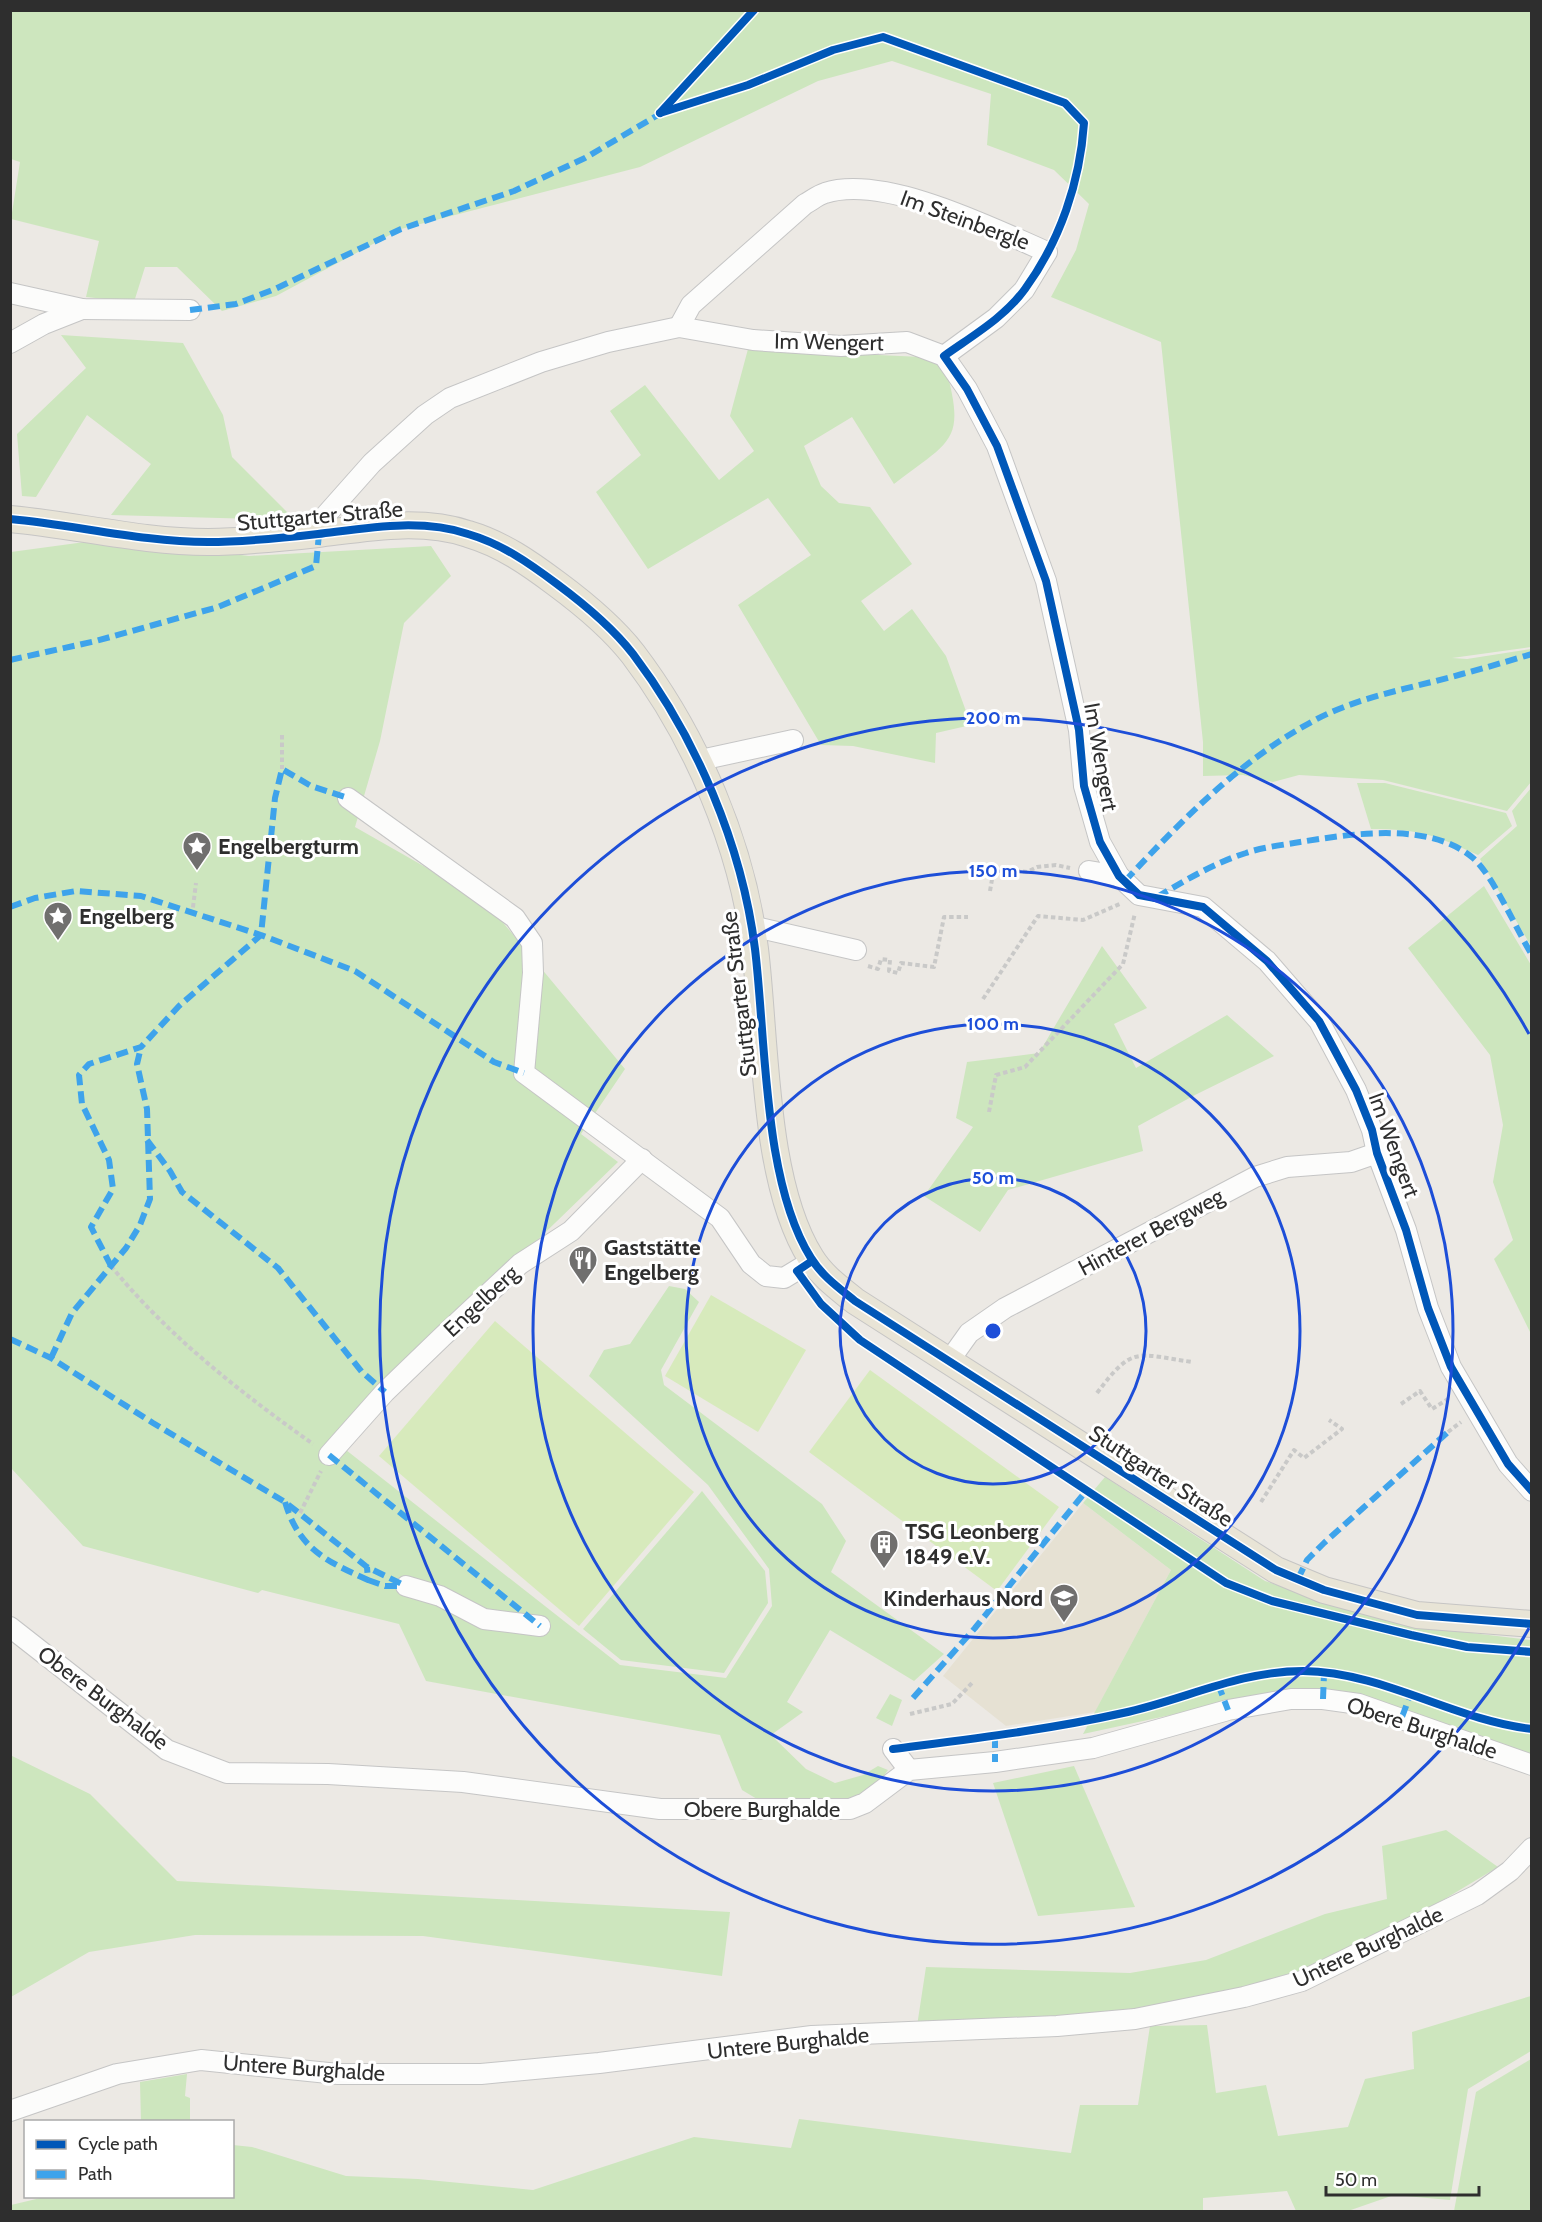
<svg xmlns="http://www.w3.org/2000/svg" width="1542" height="2222" font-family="Cabin,sans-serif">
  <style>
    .education { fill: #e6e1d3 }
    .green { fill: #cde6be }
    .pitch { fill: #d7eabc }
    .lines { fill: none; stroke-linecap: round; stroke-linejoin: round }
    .minor-casing { stroke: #c5c5c5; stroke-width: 22 }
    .major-casing { stroke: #c6c5c4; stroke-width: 28 }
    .path { stroke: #c9c9c8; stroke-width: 4; stroke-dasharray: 4.5 3; stroke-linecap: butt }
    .minor { stroke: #fcfcfb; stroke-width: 20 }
    .major { stroke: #e8e4d6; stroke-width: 26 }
    .quiet { stroke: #3ea3eb; stroke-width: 6; stroke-dasharray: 12 6; stroke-linecap: butt }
    .cycleway-casing { stroke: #fff; stroke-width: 11 }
    .cycleway { stroke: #0057b8; stroke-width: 8 }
    .ring { fill: none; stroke: #1d4ed8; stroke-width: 3 }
    .labels { text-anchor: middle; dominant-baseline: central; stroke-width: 6; stroke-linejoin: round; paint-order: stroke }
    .street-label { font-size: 22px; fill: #2e2e2e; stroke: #fff }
    .poi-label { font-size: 22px; font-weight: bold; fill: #2e2e2e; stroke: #fff; text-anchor: start }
    .centre { fill: #1d4ed8; stroke: #fff; stroke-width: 3 }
    .ring-label { font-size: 18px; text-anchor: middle; font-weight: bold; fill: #1d4ed8; stroke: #fff; stroke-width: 6; stroke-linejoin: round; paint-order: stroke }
  </style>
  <rect width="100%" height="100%" fill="#ece9e4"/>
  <!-- education -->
  <polygon class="education" points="1083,1503 1171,1570 1095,1712 1006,1726 943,1676"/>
  <!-- green -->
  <g class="green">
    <polygon points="11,11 1531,11 1531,647 1452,658 1467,659 1531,649 1531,782 1507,811 1383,780 1299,775 1273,782 1243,775 1203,776 1203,742 1161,342 1051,297 1076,250 1089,204 1054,170 987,145 991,94 892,61 818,81 640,167 401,229 276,296 222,311 177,267 145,267 134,302 86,297 99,241 11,219 20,162 11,159"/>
    <polygon points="61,335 183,343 223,415 232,457 295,520 111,515 151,464 87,415 36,497 22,496 17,434 86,368"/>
    <path d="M748,349L922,357L945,365C966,442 953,439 894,484L852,417L804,446L821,486L839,503L870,507L912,564L861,601L884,631L912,609L946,656L971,725L936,733L935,763L853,746L821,745L738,605L811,555L768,498L648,569L596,492L641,455L610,411L645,385L719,480L754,451L730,416Z"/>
    <polygon points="107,539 249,556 431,546 451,576 404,623 380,741 355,827 485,901 625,1069 581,1134 618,1162 332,1439 620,1665 726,1678 772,1606 769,1569 708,1485 589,1376 604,1350 630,1344 669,1286 685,1289 699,1302 661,1370 664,1385 822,1504 846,1541 831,1572 944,1654 914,1681 830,1630 787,1702 803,1712 771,1735 806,1769 835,1783 863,1775 878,1766 888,1770 870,1795 833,1803 757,1799 742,1790 720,1735 426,1681 399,1624 262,1590 258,1593 83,1546 11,1468 11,552"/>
    <path d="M1357,783H1385L1506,813L1512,826L1478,855C1434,835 1420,829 1371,829Z"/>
    <polygon points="1531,788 1531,946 1480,859 1517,826 1512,811"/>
    <polygon points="1484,886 1531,965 1531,1334 1494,1259 1513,1240 1493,1182 1503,1125 1490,1055 1408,948"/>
    <polygon points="1102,946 1147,1008 1114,1024 1136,1068 1227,1015 1274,1056 1195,1095 1138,1126 1143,1151 1008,1190 980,1232 924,1196 973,1127 956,1118 967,1062 1039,1053"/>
    <polygon points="1105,1477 1265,1581 1348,1609 1422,1627 1531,1640 1531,1760 1414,1715 1263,1695 1083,1734 1171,1570 1083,1503"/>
    <polygon points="702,1491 765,1571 768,1603 724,1673 621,1660 583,1629"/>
    <polygon points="890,1694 902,1700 892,1726 876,1718"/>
    <polygon points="10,1755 90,1794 177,1881 730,1912 722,1976 423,1936 195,1935 89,1952 11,1997"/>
    <polygon points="1074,1766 1135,1907 1038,1916 993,1783"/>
    <polygon points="1446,1830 1498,1867 1403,1924 1305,1972 1199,2002 1078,2016 917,2026 926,1967 1130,1973 1206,1960 1325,1914 1387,1899 1382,1846"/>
    <polygon points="1531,1996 1531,2051 1468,2089 1450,2200 1394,2195 1348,2211 1296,2211 1287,2191 1203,2198 1203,2212 11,2211 11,2205 49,2196 232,2196 233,2145 252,2147 346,2176 418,2179 533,2190 694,2137 791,2148 799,2119 1071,2153 1080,2105 1138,2105 1150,2026 1207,2025 1216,2093 1266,2085 1278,2136 1348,2127 1365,2079 1414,2069 1412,2032"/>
    <polygon points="1531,2059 1531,2211 1454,2211 1476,2092"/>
    <polygon points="187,2074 185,2096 190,2098 190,2121 141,2121 140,2082"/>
  </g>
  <!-- pitch -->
  <g class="pitch">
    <polygon points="711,1295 806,1350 758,1432 665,1376"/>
    <polygon points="495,1321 694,1492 579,1626 379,1456"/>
    <polygon points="870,1370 1059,1507 997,1591 809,1452"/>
  </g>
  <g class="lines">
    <!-- minor casing -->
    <g class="minor-casing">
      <g id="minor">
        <polyline points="10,293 82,309 190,310"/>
        <path d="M679,327L691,305L805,204C811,201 818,195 825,193C884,174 992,228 1047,252L1024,290L996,318L944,356"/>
        <polyline points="10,343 44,324 82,309"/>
        <polyline points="319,534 325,516 372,463 425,415 450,398 541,362 608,342 679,327 753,340 841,346 907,342 944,356 967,389 997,446 1046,581 1079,730 1084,786 1100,842 1119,876 1139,895 1203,907 1267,961 1319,1021 1356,1090 1372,1130 1377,1153 1406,1230 1428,1308 1451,1367 1508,1464 1532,1491"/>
        <polyline points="696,761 793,740"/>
        <polyline points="348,798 515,918 532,943 533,973 524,1073 720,1218 751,1264 766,1276 784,1278 812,1261"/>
        <polyline points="1089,871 1119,876"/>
        <polyline points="751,926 856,950"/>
        <polyline points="949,1361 969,1333 1005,1308 1255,1177 1287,1167 1351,1162 1377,1153"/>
        <polyline points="329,1455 385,1392 442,1337 520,1264 571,1231 642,1159"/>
        <polyline points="406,1586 440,1596 484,1619 540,1626"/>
        <polyline points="10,1627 167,1750 227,1773 328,1774 463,1782 660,1809 850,1809 865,1803 909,1770 995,1762 1093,1748 1228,1710 1291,1699 1323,1699 1359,1704 1532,1765"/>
        <polyline points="893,1749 909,1770"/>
        <polyline points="10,2111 117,2074 201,2060 338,2074 481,2074 599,2063 812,2036 1057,2026 1135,2019 1244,1997 1302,1981 1477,1895 1510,1871 1532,1848"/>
      </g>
    </g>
    <!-- major casing -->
    <g class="major-casing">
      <path id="major" d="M10,519C76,525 142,542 208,542C245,542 282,538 318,534C367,528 420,518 468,534C502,544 529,563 557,584C584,604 612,627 633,654C696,737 742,845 755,949C766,1039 763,1182 811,1258C822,1276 839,1288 855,1301L1276,1570L1324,1590L1417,1615L1532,1624"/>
    </g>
    <!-- path -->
    <g class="path">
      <polyline points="282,735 282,769"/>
      <polyline points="990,891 994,868 1027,872 1037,867 1056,865 1070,868"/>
      <polyline points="192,915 196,883"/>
      <polyline points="868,966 878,969 881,959 890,960 889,971 898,973 901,963 934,967 944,917 968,917"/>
      <polyline points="983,999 1038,916 1083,920 1122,903"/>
      <polyline points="989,1112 996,1075 1025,1067 1123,964 1135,913"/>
      <path d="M111,1266C168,1336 240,1392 313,1444"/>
      <path d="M1097,1393C1133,1345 1136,1354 1192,1362"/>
      <polyline points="1401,1404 1420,1391 1432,1409 1448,1399"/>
      <polyline points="1448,1432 1461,1422"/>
      <polyline points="1261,1502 1294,1450 1304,1458 1342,1429 1329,1420"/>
      <polyline points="300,1513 321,1471"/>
      <polyline points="910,1714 952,1704 972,1683"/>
    </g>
    <!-- minor -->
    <use href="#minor" class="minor"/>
    <!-- major -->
    <use href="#major" class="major"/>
    <!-- quiet -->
    <g class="quiet">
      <polyline points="190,310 236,304 275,289 401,229 514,191 585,158 663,112"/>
      <polyline points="10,660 96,641 218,607 316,566 319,534"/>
      <path d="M1125,881C1182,820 1240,760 1315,720C1360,696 1413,688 1462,674C1485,668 1508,661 1532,654"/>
      <path d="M1157,897C1186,880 1214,863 1246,853C1263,847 1283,845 1300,842C1351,834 1429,821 1473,858C1493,875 1517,931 1532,955"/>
      <polyline points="10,907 35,898 76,891 141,896 261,935 355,971 494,1062 524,1073"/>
      <polyline points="147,1140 170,1171 182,1192 278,1268 362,1372 385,1392"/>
      <polyline points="111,1266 91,1227 113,1189 109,1160 82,1104 79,1075 89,1064 141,1047 179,1006 261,935 275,798 282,769 311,786 348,798"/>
      <polyline points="10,1339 51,1358 153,1423 285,1502 367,1567 406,1586"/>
      <polyline points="51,1358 72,1313 126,1248 140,1225 150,1199 147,1109 137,1064 141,1047"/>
      <polyline points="329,1455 540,1626"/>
      <path d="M285,1502C299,1549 326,1561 368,1580L367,1567"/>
      <polyline points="1298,1579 1307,1560 1324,1543 1448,1432"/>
      <polyline points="368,1580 385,1586 400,1586"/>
      <polyline points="1218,1684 1228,1710"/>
      <polyline points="913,1698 975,1628 1086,1491"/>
      <polyline points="1323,1699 1324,1674"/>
      <polyline points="1402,1717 1411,1693"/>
      <polyline points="995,1736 995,1762"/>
    </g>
    <!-- cycleway casing -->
    <g class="cycleway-casing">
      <g id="cycleway">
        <path d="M660,113L748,85L833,50L883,37L1065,103L1084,123C1080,182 1060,241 1025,289C1005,317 972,336 944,356L967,389L997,446L1046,581L1079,730L1084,786L1100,842L1119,876L1139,895L1203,907L1267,961L1319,1021L1356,1090L1372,1130L1377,1153L1406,1230L1428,1308L1451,1367L1508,1464L1532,1491"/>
        <polyline points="660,113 754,10"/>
        <path d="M10,519C76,525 142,542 208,542C245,542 282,538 318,534C367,528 420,518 468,534C502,544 529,563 557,584C584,604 612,627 633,654C696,737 742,845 755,949C766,1039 763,1182 811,1258C822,1276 839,1288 855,1301L1276,1570L1324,1590L1417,1615L1532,1624"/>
        <polyline points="812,1261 797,1271 821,1304 860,1340 1226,1583 1272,1601 1411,1635 1467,1647 1532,1652"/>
        <path d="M893,1749C970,1739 1047,1730 1123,1713C1184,1700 1239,1671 1303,1671C1384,1672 1453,1720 1532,1729"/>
      </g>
    </g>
    <!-- cycleway -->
    <use href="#cycleway" class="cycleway"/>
  </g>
  <!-- distance rings -->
  <g class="ring">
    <circle cx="993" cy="1331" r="153"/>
    <circle cx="993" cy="1331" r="307"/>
    <circle cx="993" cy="1331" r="460"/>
    <path d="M1529 1628A613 613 0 1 1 1529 1034"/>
  </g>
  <!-- icons -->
  <defs>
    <g id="sight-pin" transform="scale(1.5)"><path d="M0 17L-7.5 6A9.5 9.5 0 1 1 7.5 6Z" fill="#706f6e" stroke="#fff"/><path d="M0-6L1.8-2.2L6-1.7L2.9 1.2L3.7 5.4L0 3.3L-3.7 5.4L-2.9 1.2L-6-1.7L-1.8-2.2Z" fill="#fff"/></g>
    <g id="restaurant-pin" transform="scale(1.5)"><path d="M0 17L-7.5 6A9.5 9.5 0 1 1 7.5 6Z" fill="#706f6e" stroke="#fff"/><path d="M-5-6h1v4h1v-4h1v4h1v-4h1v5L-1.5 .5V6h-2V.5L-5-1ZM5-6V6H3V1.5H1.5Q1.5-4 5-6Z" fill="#fff"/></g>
    <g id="building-pin" transform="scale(1.5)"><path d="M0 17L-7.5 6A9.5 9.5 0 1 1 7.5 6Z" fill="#706f6e" stroke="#fff"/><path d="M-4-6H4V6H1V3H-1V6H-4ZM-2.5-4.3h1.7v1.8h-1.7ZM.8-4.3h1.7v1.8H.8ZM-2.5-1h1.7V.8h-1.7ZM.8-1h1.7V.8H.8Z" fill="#fff"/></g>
    <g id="school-pin" transform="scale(1.5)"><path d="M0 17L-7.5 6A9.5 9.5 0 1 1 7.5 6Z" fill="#706f6e" stroke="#fff"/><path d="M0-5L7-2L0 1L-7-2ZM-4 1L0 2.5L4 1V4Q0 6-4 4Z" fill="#fff"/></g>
  </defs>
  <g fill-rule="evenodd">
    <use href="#sight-pin" x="197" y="846"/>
    <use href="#sight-pin" x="58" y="916"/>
    <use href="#restaurant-pin" x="583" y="1260"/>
    <use href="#building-pin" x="884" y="1544"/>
    <use href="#school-pin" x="1064" y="1598"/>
  </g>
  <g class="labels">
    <!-- street labels -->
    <g class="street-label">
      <text transform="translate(965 220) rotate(20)">Im Steinbergle</text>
      <text transform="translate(829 342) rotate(1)">Im Wengert</text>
      <text transform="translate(320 516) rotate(-5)">Stuttgarter Straße</text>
      <text transform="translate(1101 757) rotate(80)">Im Wengert</text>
      <text transform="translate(739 994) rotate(-97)">Stuttgarter Straße</text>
      <text transform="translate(1394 1145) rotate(70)">Im Wengert</text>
      <text transform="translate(1151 1232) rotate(-28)">Hinterer Bergweg</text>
      <text transform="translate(481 1301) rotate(-43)">Engelberg</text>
      <text transform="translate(1161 1476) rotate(33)">Stuttgarter Straße</text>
      <text transform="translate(103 1698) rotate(37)">Obere Burghalde</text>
      <text transform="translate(1422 1728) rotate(18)">Obere Burghalde</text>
      <text x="762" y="1809">Obere Burghalde</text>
      <text transform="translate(1368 1947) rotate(-25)">Untere Burghalde</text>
      <text transform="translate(788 2043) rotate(-6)">Untere Burghalde</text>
      <text transform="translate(304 2068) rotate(4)">Untere Burghalde</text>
    </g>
    <!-- poi labels -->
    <g class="poi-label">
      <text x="218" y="846">Engelbergturm</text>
      <text x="79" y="916">Engelberg</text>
      <text x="604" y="1247">Gaststätte<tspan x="604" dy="25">Engelberg</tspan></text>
      <text x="905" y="1531">TSG Leonberg<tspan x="905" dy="25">1849 e.V.</tspan></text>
      <text x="1043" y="1598" text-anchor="end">Kinderhaus Nord</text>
    </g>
  </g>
  <circle cx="993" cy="1331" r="9" class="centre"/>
  <g class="ring-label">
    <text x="993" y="724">200 m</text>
    <text x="993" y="877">150 m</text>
    <text x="993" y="1030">100 m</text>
    <text x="993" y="1184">50 m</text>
  </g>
  <!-- border -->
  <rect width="1542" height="2222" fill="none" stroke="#2e2e2e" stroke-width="24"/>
  <!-- legend -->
  <rect x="24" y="2120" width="210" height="78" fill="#ffffff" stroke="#ababab" stroke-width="1.5"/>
  <rect x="36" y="2140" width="30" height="9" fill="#0057b8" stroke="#ababab" stroke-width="1.5"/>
  <text x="78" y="2150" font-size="18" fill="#2e2e2e">Cycle path</text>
  <rect x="36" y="2170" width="30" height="9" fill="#3ea3eb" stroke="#ababab" stroke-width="1.5"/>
  <text x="78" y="2180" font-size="18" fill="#2e2e2e">Path</text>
  <!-- scale -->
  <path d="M1326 2186v9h153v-9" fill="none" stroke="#2e2e2e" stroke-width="3"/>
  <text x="1335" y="2186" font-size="18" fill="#2e2e2e" stroke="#ffffff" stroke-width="4.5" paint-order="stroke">50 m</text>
</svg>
